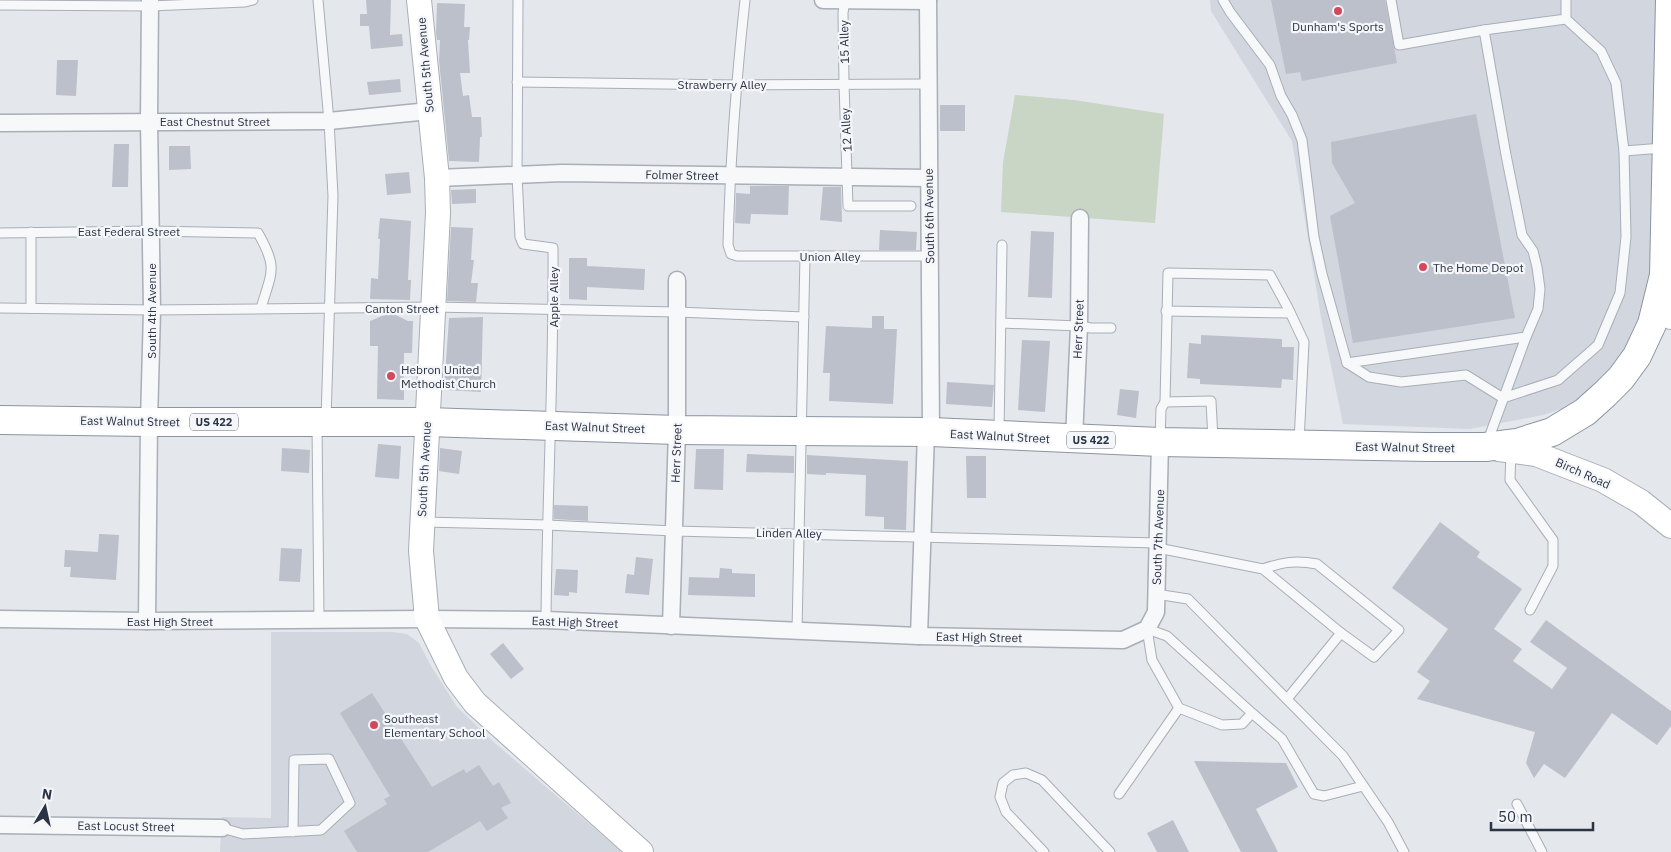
<svg xmlns="http://www.w3.org/2000/svg" width="1671" height="852" font-family="'IBM Plex Sans',sans-serif">
  <style>
    .built { fill: #d2d6de }
    .green { fill: #c9d6c5 }
    .building { fill: #bbc0ca }
    .lines { fill: none; stroke-linecap: round; stroke-linejoin: round }
    .lane-casing { stroke: #a9aeb7; stroke-width: 11 }
    .street-casing { stroke: #a9aeb7; stroke-width: 19 }
    .secondary-casing { stroke: #a9aeb7; stroke-width: 26 }
    .highway-casing { stroke: #8b94a3; stroke-width: 30 }
    .lane { stroke: #f7f8fa; stroke-width: 9 }
    .street { stroke: #f7f8fa; stroke-width: 16 }
    .secondary { stroke: #fff; stroke-width: 24 }
    .highway { stroke: #fff; stroke-width: 28 }
    .poi-dot { fill: #d1495b; stroke: #f4f6f9; stroke-width: 2 }
    .labels { text-anchor: middle; dominant-baseline: central; stroke-width: 4.5; stroke-linejoin: round; paint-order: stroke }
    .shield { fill: #f4f6f9; stroke: #676e7b; stroke-width: 1 }
    .shield-label { font-size: 11px; font-weight: bold; fill: #2b3445 }
    .poi-label { font-size: 12px; fill: #2b3445; stroke: #f4f6f9; text-anchor: start }
    .street-label { font-size: 12px; fill: #2b3445; stroke: #f4f6f9 }
  </style>
  <rect width="100%" height="100%" fill="#e4e7ec"/>
  <!-- built -->
  <g class="built">
    <polygon points="1210,0 1656,0 1651,267 1638,328 1620,363 1573,405 1543,415 1470,429 1343,424 1321,317 1292,141 1211,11"/>
    <polygon points="271,632 392,632 407,634 419,643 431,666 457,707 496,744 622,852 220,852 222,817 271,818"/>
  </g>
  <!-- green -->
  <polygon class="green" points="1015,95 1074,100 1164,114 1155,223 1001,212 1003,162"/>
  <!-- building -->
  <g class="building">
    <polygon points="366,0 391,0 390,35 402,34 403,46 371,49 369,26 360,26 360,14 367,14"/>
    <polygon points="1271,0 1385,0 1397,63 1302,81 1300,72 1286,74"/>
    <polygon points="437,3 465,4 464,27 470,27 469,40 468,40 470,73 460,73 463,96 469,95 472,117 481,117 482,137 480,137 479,162 449,161 439,60 440,40 437,40 436,33"/>
    <polygon points="57,60 78,60 76,96 56,95"/>
    <polygon points="400,79 401,92 369,95 367,82"/>
    <rect x="940" y="105" width="25" height="26"/>
    <polygon points="1476,114 1515,318 1353,343 1330,216 1355,203 1332,163 1331,142"/>
    <polygon points="114,144 129,144 128,187 112,187"/>
    <polygon points="169,146 190,146 191,169 169,170"/>
    <polygon points="409,172 411,193 387,195 385,174"/>
    <polygon points="750,186 789,186 788,215 751,214 750,224 735,223 736,193 750,194"/>
    <polygon points="823,187 841,187 842,222 820,220"/>
    <polygon points="476,189 476,203 452,204 451,190"/>
    <polygon points="380,218 411,221 408,280 411,280 410,300 370,299 371,278 378,279 380,239 378,239"/>
    <polygon points="451,227 473,228 471,260 474,260 471,283 478,283 476,302 447,301"/>
    <polygon points="880,230 917,232 916,250 879,250"/>
    <polygon points="1031,231 1054,232 1052,298 1028,297"/>
    <polygon points="569,258 587,258 587,266 645,269 644,290 587,287 587,300 569,299"/>
    <polygon points="387,314 394,314 408,321 413,321 412,353 404,353 404,400 377,399 378,346 370,346 370,321"/>
    <polygon points="872,316 884,316 884,329 897,329 893,404 829,401 830,373 823,373 826,326 872,328"/>
    <polygon points="483,317 481,392 444,390 449,318"/>
    <polygon points="1201,335 1282,339 1282,347 1294,347 1293,380 1282,379 1281,388 1200,384 1200,379 1187,378 1189,343 1201,344"/>
    <polygon points="1022,340 1050,341 1045,412 1018,410"/>
    <polygon points="947,382 994,385 992,407 946,404"/>
    <polygon points="1120,389 1139,391 1136,418 1117,415"/>
    <polygon points="378,444 401,446 399,479 375,477"/>
    <polygon points="282,448 310,450 309,473 281,471"/>
    <polygon points="440,448 462,451 459,474 439,471"/>
    <polygon points="696,449 724,449 723,490 694,489"/>
    <polygon points="747,454 794,456 794,473 746,472"/>
    <polygon points="807,455 908,461 906,530 884,529 884,517 865,516 866,475 826,473 826,475 807,474"/>
    <polygon points="966,456 986,456 986,498 967,498"/>
    <polygon points="554,505 588,506 588,521 554,519"/>
    <polygon points="1440,522 1480,552 1477,557 1522,589 1494,629 1522,649 1513,661 1552,689 1567,668 1530,642 1546,620 1671,711 1671,726 1657,745 1612,713 1565,778 1544,764 1534,778 1526,763 1535,732 1417,699 1430,681 1417,672 1448,629 1392,588"/>
    <polygon points="99,534 119,535 116,580 70,577 71,567 64,567 65,550 98,552"/>
    <polygon points="281,548 302,549 300,582 279,581"/>
    <polygon points="636,557 653,559 649,595 625,593 627,574 634,575"/>
    <polygon points="720,568 732,569 732,573 755,574 755,597 688,595 689,577 719,578"/>
    <polygon points="556,569 578,570 577,593 569,592 569,596 554,595"/>
    <polygon points="503,643 524,669 511,679 490,654"/>
    <polygon points="372,693 432,787 464,769 466,773 479,765 493,786 499,782 511,803 501,808 508,818 487,831 480,821 428,852 357,852 344,831 387,804 384,799 390,796 340,713"/>
    <polygon points="1194,761 1286,763 1298,787 1256,809 1278,852 1241,852"/>
    <polygon points="1173,820 1189,852 1157,852 1147,833"/>
  </g>
  <g class="lines">
    <!-- lane casing -->
    <g class="lane-casing">
      <g id="lane">
        <polyline points="318,0 329,121 333,196 326,419"/>
        <path d="M518,0L517,175L520,237L523,244L553,248C554,372 547,496 546,620"/>
        <path d="M745,0C736,82 730,163 728,245L731,254L737,256H929"/>
        <polyline points="845,0 843,13 844,84 848,206 911,206"/>
        <polyline points="1223,0 1230,12 1270,65 1281,96 1292,115 1302,140 1314,237 1322,274 1347,363 1526,337 1538,309 1540,289 1537,267 1533,251 1522,235 1506,155 1484,30 1399,45 1391,0"/>
        <polyline points="0,5 150,6 245,2 253,0"/>
        <polyline points="1484,30 1566,19 1566,0"/>
        <polyline points="517,82 736,85 928,84"/>
        <polyline points="1624,151 1663,148"/>
        <path d="M0,233L151,231L258,233C278,268 272,271 261,308"/>
        <polyline points="0,308 152,310 432,307 677,312 804,317"/>
        <polyline points="31,308 31,232"/>
        <polyline points="1166,311 1290,313"/>
        <polyline points="1001,323 1079,326 1091,328 1111,328"/>
        <polyline points="1347,363 1369,377 1401,382 1466,375 1503,398 1558,380 1598,345 1620,293 1626,237 1624,151 1616,83 1601,51 1566,19"/>
        <polyline points="1165,402 1168,273 1270,275 1288,308 1304,342 1299,442"/>
        <polyline points="317,425 319,619"/>
        <polyline points="999,433 1002,245"/>
        <polyline points="1160,440 1161,409 1165,402 1211,401 1213,440"/>
        <polyline points="1487,443 1526,337"/>
        <polyline points="1511,451 1510,480 1553,540 1553,566 1530,610"/>
        <polyline points="423,522 547,525 674,531 1158,543"/>
        <polyline points="1158,548 1263,569 1341,633 1287,699"/>
        <path d="M1263,569C1283,562 1296,560 1317,564L1399,630L1374,657L1341,633"/>
        <polyline points="1156,594 1188,599 1343,756 1388,822 1404,852"/>
        <polyline points="797,631 805,256"/>
        <polyline points="1252,713 1167,636 1147,629 1152,660 1179,708 1222,725 1242,724 1252,713 1282,739 1314,794 1324,796 1363,786"/>
        <polyline points="1119,794 1179,708"/>
        <polyline points="1517,804 1542,852"/>
        <polyline points="222,828 243,834 321,830 350,803 329,759 294,760 293,832"/>
        <polyline points="1044,852 1006,812 1000,797 1003,783 1013,775 1026,773 1042,780 1110,852"/>
      </g>
    </g>
    <!-- street casing -->
    <g class="street-casing">
      <g id="street">
        <polyline points="823,0 928,1"/>
        <polyline points="928,0 931,432"/>
        <polyline points="0,123 329,121 429,111"/>
        <polyline points="437,178 562,173 928,178"/>
        <polyline points="1074,439 1079,326 1080,218"/>
        <polyline points="0,619 147,621 427,619 546,620 919,636 1123,640 1147,629 1156,612 1160,442"/>
        <polyline points="147,621 149,422 152,310 149,121 150,0"/>
        <polyline points="671,626 677,430 677,280"/>
        <polyline points="919,636 926,433"/>
        <polyline points="0,825 222,828"/>
      </g>
    </g>
    <!-- secondary casing -->
    <g class="secondary-casing">
      <g id="secondary">
        <polyline points="419,0 437,178 438,213 421,551 427,619 456,678 475,703 641,852"/>
        <polyline points="1665,277 1671,317"/>
        <polyline points="1499,449 1536,454 1603,480 1641,502 1671,526"/>
      </g>
    </g>
    <!-- highway casing -->
    <g class="highway-casing">
      <polyline id="highway" points="0,420 149,422 427,422 677,430 931,432 1160,442 1427,447 1485,447 1517,443 1552,432 1585,412 1605,394 1621,378 1637,356 1652,324 1664,275 1670,0"/>
    </g>
    <!-- lane -->
    <use href="#lane" class="lane"/>
    <!-- street -->
    <use href="#street" class="street"/>
    <!-- secondary -->
    <use href="#secondary" class="secondary"/>
    <!-- highway -->
    <use href="#highway" class="highway"/>
  </g>
  <!-- markers -->
  <g class="poi-dot">
    <circle cx="1338" cy="11" r="5"/>
    <circle cx="1423" cy="267" r="5"/>
    <circle cx="391" cy="376" r="5"/>
    <circle cx="374" cy="725" r="5"/>
  </g>
  <g class="labels">
    <!-- shield labels -->
    <g class="shield">
      <rect x="190" y="413.5" width="48" height="17" rx="4"/>
      <rect x="1067" y="431.5" width="48" height="17" rx="4"/>
    </g>
    <g class="shield-label">
      <text x="214" y="422">US 422</text>
      <text x="1091" y="440">US 422</text>
    </g>
    <!-- poi labels -->
    <g class="poi-label">
      <text x="1338" y="26" text-anchor="middle">Dunham's Sports</text>
      <text x="1433" y="267">The Home Depot</text>
      <text x="401" y="369">Hebron United<tspan x="401" dy="14">Methodist Church</tspan></text>
      <text x="384" y="718">Southeast<tspan x="384" dy="14">Elementary School</tspan></text>
    </g>
    <!-- street labels -->
    <g class="street-label">
      <text transform="translate(844 42) rotate(-91)">15 Alley</text>
      <text transform="translate(425 65) rotate(-95)">South 5th Avenue</text>
      <text x="722" y="84">Strawberry Alley</text>
      <text x="215" y="121">East Chestnut Street</text>
      <text transform="translate(846 130) rotate(-93)">12 Alley</text>
      <text transform="translate(682 175) rotate(1)">Folmer Street</text>
      <text transform="translate(929 216) rotate(-91)">South 6th Avenue</text>
      <text x="129" y="231">East Federal Street</text>
      <text x="830" y="256">Union Alley</text>
      <text transform="translate(553 297) rotate(-90)">Apple Alley</text>
      <text x="402" y="308">Canton Street</text>
      <text transform="translate(151 311) rotate(-90)">South 4th Avenue</text>
      <text transform="translate(1078 329) rotate(-88)">Herr Street</text>
      <text transform="translate(130 421) rotate(1)">East Walnut Street</text>
      <text transform="translate(595 427) rotate(2)">East Walnut Street</text>
      <text transform="translate(1000 436) rotate(3)">East Walnut Street</text>
      <text transform="translate(1405 447) rotate(1)">East Walnut Street</text>
      <text transform="translate(676 453) rotate(-88)">Herr Street</text>
      <text transform="translate(424 469) rotate(-87)">South 5th Avenue</text>
      <text transform="translate(1583 473) rotate(24)">Birch Road</text>
      <text transform="translate(789 533) rotate(1)">Linden Alley</text>
      <text transform="translate(1158 537) rotate(-88)">South 7th Avenue</text>
      <text x="170" y="621">East High Street</text>
      <text transform="translate(575 622) rotate(2)">East High Street</text>
      <text transform="translate(979 637) rotate(1)">East High Street</text>
      <text transform="translate(126 826) rotate(1)">East Locust Street</text>
    </g>
  </g>
  <!-- north arrow -->
  <g transform="translate(45 807) rotate(9)" stroke="#f4f6f9" stroke-width="4" paint-order="stroke">
  <path d="M0-4L9 19L0 12L-9 19Z" fill="#2b3445"/>
  <text y="-8" font-size="14" font-weight="bold" text-anchor="middle" fill="#2b3445">N</text>
  </g>
  <!-- scale -->
  <path d="M1491 822v8h102v-8" fill="none" stroke="#2b3445" stroke-width="2.5"/>
  <text x="1498" y="822" font-size="15" fill="#2b3445" stroke="#f4f6f9" stroke-width="4" paint-order="stroke">50 m</text>
</svg>
